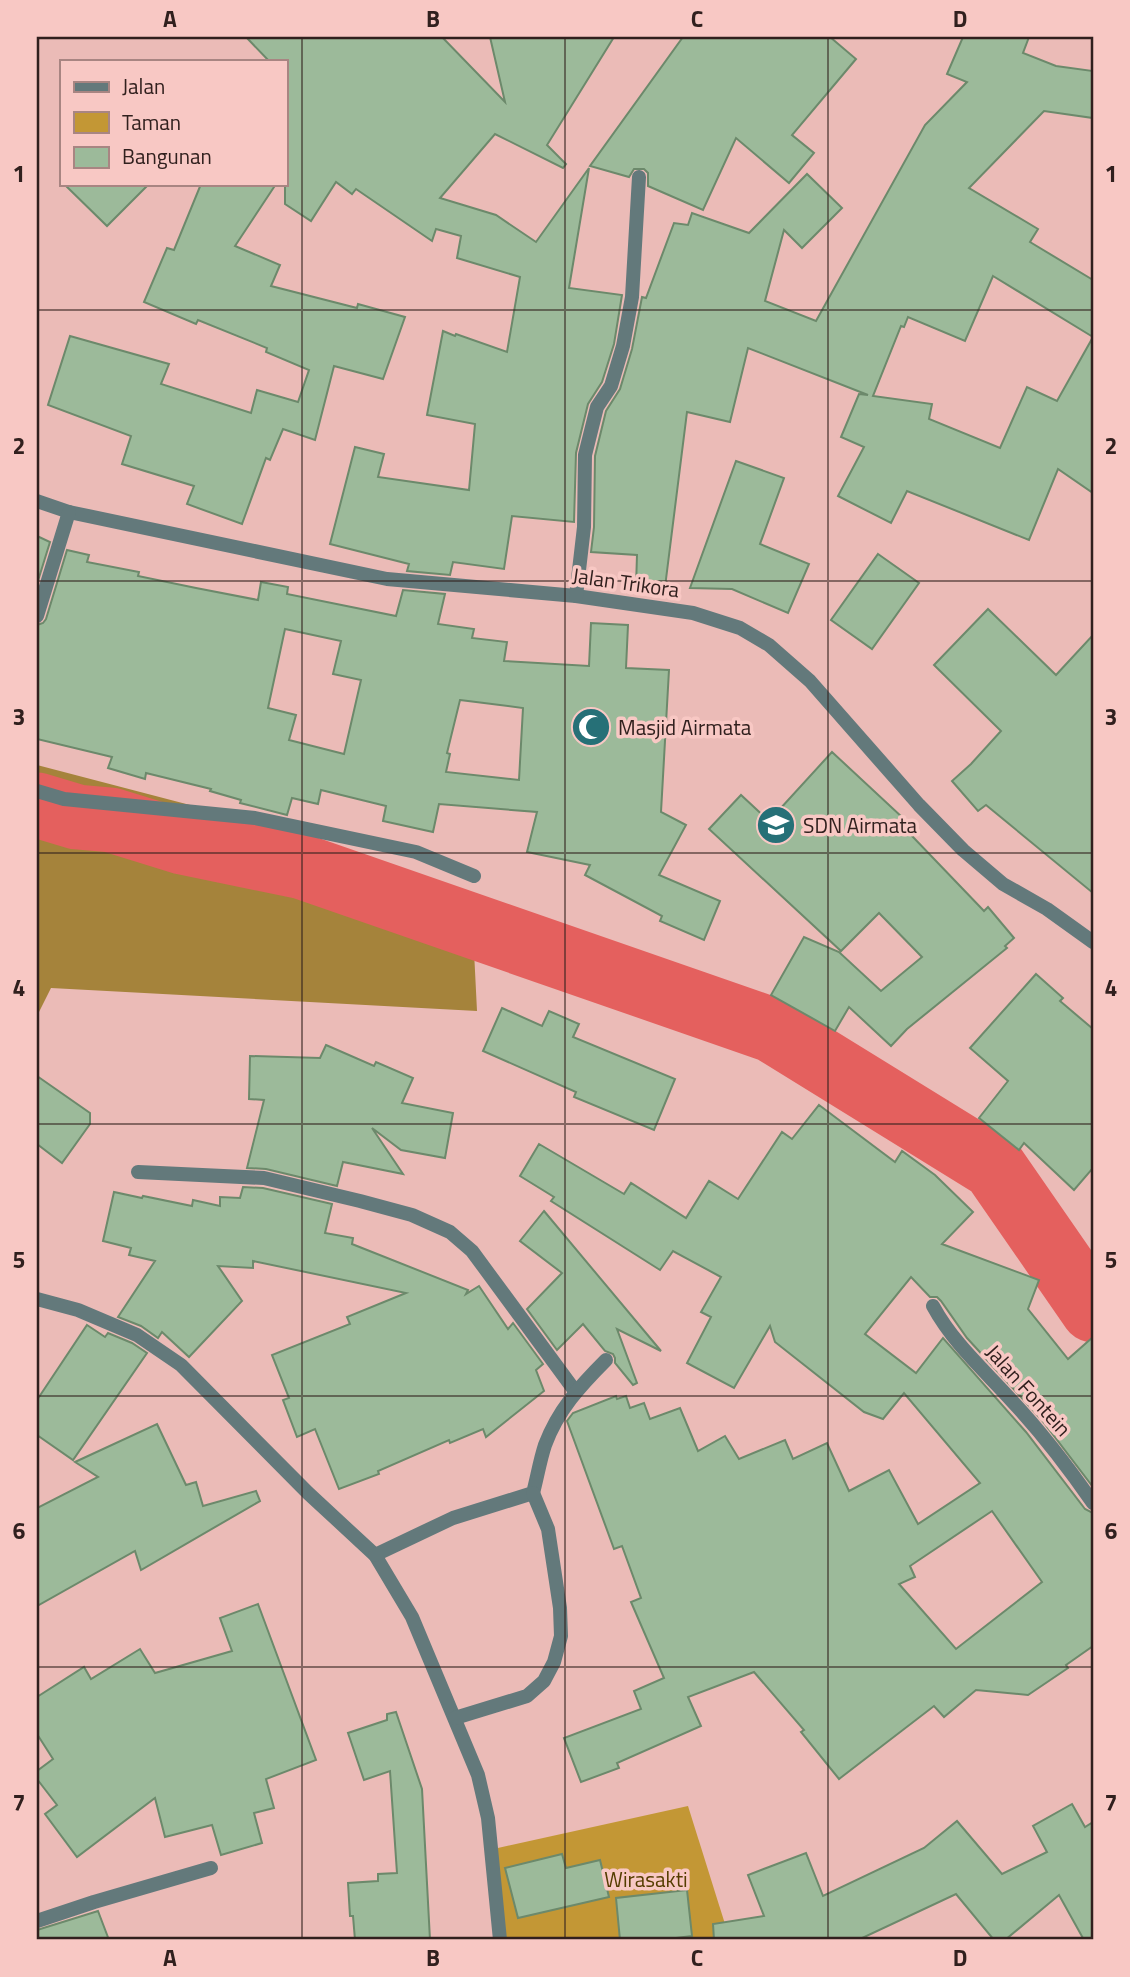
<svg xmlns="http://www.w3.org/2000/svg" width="1130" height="1977" font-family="'Titillium Web',sans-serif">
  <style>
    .green { fill: #c39735 }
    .forest { fill: #a5833b }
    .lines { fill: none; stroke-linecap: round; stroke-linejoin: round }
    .river { stroke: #e4605e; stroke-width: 65 }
    .building { fill: #9cba9a; stroke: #6c896b; stroke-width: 2; fill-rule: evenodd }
    .minor { stroke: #63797b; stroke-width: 14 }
    .grid { fill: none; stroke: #31201e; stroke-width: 2; stroke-opacity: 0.55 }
    .labels { text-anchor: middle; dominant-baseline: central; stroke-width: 7; stroke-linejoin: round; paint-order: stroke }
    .street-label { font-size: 21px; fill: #31201e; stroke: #f8c8c4 }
    .poi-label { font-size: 21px; fill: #31201e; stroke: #f8c8c4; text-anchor: start }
    .park-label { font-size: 21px; fill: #553d00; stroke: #f8c8c4 }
    .neatline { fill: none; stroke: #31201e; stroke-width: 2.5 }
    .grid-label { font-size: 23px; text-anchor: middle; font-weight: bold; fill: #31201e }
  </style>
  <rect width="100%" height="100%" fill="#ebbbb7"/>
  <!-- green -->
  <polygon class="green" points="688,1806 730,1940 496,1940 489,1850"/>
  <!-- forest -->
  <polygon class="forest" points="37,765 293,832 474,951 477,1011 51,988 37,1016"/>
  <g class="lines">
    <!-- river -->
    <polyline class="river" points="37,805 77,817 111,820 182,842 303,867 772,1030 994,1167 1093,1310"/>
  </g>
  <!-- building -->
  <g class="building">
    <polygon points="246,37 442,37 505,102 490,37 614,37 547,145 566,164 563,168 495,134 440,198 496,215 536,242 589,168 569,288 622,295 614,344 602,382 588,404 576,453 574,522 512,516 504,569 453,562 450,575 407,571 409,564 330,544 355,447 384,454 378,477 469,490 475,424 427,415 443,331 455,336 456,334 507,352 520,277 457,258 461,236 436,229 432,241 356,189 352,194 336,182 311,221 285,204 285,61 269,61"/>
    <polygon points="683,37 830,37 856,59 792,135 814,153 789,183 736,138 703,210 648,186 648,173 644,169 634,169 629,177 590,166"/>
    <path d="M963,37H1029L1023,53L1056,66L1093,71V118L1044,111L969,188L1038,229L1030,242L1093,280V493L1058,469L1029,540L907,491L891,523L838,496L864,447L841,437L859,394L868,395L748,348L730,422L687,412L665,587H636L637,555L591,552L594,527L595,456L606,411L620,389L632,349L642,297L646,298L674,223L688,225L692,213L749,233L807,174L842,208L802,248L784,230L765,301L816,321L925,125L967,82L947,74ZM993,276L1093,337L1057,401L1027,387L1000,448L929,419L932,404L873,396L901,326L904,327L908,317L965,341Z"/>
    <polygon points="64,184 149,184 107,226"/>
    <polygon points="201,184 276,184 235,246 280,265 271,286 357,308 358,304 405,317 383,379 334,366 315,440 283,429 270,460 266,458 242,524 187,504 194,486 122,464 131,436 48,405 70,336 169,364 161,384 251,413 257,390 298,402 309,370 266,352 267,348 198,320 196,324 144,302 167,248 174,250"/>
    <polygon points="736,461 784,478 760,544 809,564 788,613 732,589 690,588"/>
    <polygon points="37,536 50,542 37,584"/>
    <path d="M67,550L89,555L87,562L139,572L138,576L196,588L258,600L261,582L288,587L287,594L396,616L403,590L445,594L438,624L474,629L472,638L507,642L504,661L589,666L591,623L628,625L626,668L669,670L661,812L686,825L659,875L720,901L704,940L660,921L662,916L585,875L590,865L527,852L537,812L439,804L433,832L383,821L386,806L321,790L318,804L292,798L287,815L240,803L241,800L210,791L211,789L146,773L145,779L108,768L112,757L37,739V625L43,623L46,619ZM285,629L341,641L333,674L361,680L344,754L289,740L296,715L268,708ZM460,700L523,708L519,780L446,772L450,754L447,753Z"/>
    <polygon points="878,554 919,583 872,649 831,620"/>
    <polygon points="988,609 1056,675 1093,635 1093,893 986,805 978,811 952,781 971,764 1001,731 934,665"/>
    <polygon points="832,752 917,831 912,836 984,911 988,907 1014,938 1005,946 1007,948 907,1029 891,1046 849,1007 835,1031 771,995 804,937 839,952 881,991 922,957 879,913 841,951 709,829 741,795 769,821"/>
    <polygon points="1036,974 1063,998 1060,1001 1093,1029 1093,1168 1074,1190 1024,1143 1019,1150 979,1118 1008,1081 970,1048"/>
    <polygon points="502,1008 542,1026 549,1011 579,1024 573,1037 675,1079 654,1130 574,1097 576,1092 483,1051"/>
    <polygon points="326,1045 374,1066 376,1062 413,1078 402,1103 453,1113 445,1158 401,1150 372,1128 403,1174 343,1162 337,1186 266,1169 247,1168 264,1100 249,1099 250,1056 320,1058"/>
    <polygon points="37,1076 90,1113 90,1124 62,1163 37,1144"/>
    <path d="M819,1105L895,1162L902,1151L935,1175L973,1212L942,1244L1039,1280L1028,1309L1068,1359L1093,1337V1487L1041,1419L967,1338L941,1301L937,1297H930L911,1277L865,1334L916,1373L943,1338L1026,1432L1085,1509L1093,1513V1646L1066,1665L1068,1668L1028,1695L976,1690L944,1717L934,1706L839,1779L801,1732L804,1730L754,1672L688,1697L701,1726L617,1763L619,1768L581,1782L564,1738L641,1709L634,1691L664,1678L631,1602L641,1598L622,1546L614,1549L567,1421L573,1413L616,1396L617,1399L626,1396L630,1408L644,1403L650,1419L680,1408L698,1451L725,1436L739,1459L785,1440L793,1459L827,1443L849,1491L889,1470L918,1524L980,1483L904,1393L883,1419L864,1412L775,1342L770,1326L734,1388L687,1363L711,1317L701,1312L721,1277L673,1251L660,1270L551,1201L554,1197L520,1176L539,1144L624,1194L631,1183L686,1218L709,1181L738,1199L782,1132L792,1139ZM992,1511L1042,1582L956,1649L899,1584L915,1577L910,1566Z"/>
    <polygon points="243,1187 263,1188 332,1204 325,1233 353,1238 352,1244 468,1290 466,1294 479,1286 508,1329 513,1323 543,1364 536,1370 544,1391 486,1437 483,1429 450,1443 449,1440 378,1471 379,1474 339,1489 315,1429 297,1437 283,1400 289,1398 272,1355 350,1324 347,1317 406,1293 253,1261 253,1268 218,1266 242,1301 189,1357 162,1332 158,1338 141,1326 118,1317 155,1261 129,1255 131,1248 103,1241 114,1192 142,1198 143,1196 192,1206 193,1200 220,1206 220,1197 240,1198"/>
    <polygon points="544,1211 661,1351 617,1329 637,1383 633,1385 615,1363 615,1358 613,1354 605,1351 583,1324 557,1350 527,1309 562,1273 520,1241"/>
    <polygon points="87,1325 105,1337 108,1333 132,1343 147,1353 73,1460 37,1435 37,1400"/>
    <polygon points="157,1424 186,1485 196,1482 203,1506 256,1491 260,1501 141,1570 135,1551 37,1606 37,1508 98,1477 75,1462"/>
    <polygon points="258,1604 316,1760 266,1779 274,1808 254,1813 262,1843 221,1855 212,1825 165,1837 155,1798 77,1857 45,1814 57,1805 37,1779 37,1771 53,1759 37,1734 37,1697 84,1667 91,1679 140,1649 155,1673 232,1651 220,1618"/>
    <polygon points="396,1712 422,1789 430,1940 355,1940 353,1916 350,1916 348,1883 378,1881 378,1874 397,1873 390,1771 364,1780 348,1733 387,1720 387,1714"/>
    <polygon points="1072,1804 1085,1827 1093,1822 1093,1940 1084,1940 1059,1895 1005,1940 994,1940 956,1894 858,1940 714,1940 713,1924 764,1916 748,1875 806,1853 823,1896 924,1848 957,1821 1002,1874 1047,1852 1033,1826"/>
    <polygon points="562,1854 566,1868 600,1860 609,1897 518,1918 505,1868"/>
    <polygon points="687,1890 692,1936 660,1940 620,1940 616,1898"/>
    <polygon points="98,1911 109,1940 37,1940 37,1930"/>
  </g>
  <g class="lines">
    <!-- minor -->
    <g class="minor">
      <polyline points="37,501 69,512 387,579 576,596 693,613 740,628 769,645 810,681 919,805 963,850 1003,884 1047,909 1093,942"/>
      <polyline points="576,596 584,527 585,455 597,407 611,386 623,346 632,297 639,177"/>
      <polyline points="37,616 69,512"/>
      <polyline points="37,791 64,799 255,818 416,852 474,876"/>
      <polyline points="138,1172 264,1178 360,1201 412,1215 450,1232 472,1251 575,1391"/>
      <polyline points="37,1299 78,1310 137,1335 181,1365 308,1493 375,1555 412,1617 478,1775 488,1818 500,1940"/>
      <path d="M933,1306C953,1343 985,1371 1012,1401C1042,1433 1068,1467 1093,1503"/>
      <path d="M375,1555L453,1518L533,1493C537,1478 540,1460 545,1445C558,1410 580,1386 606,1360"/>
      <polyline points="455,1718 527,1696 544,1681 554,1662 561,1636 560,1608 548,1529 533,1493"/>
      <polyline points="37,1921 94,1902 211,1868"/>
    </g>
  </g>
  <!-- grid -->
  <path class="grid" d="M302,37V1940M565,37V1940M828,37V1940M37,310H1093M37,581H1093M37,853H1093M37,1124H1093M37,1396H1093M37,1667H1093"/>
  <!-- icons -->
  <defs>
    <g id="mosque-disc" transform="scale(2.0125)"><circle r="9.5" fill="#267077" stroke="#f8c8c4"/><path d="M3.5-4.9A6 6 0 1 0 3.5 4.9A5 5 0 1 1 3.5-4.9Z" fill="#fff"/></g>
    <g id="school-disc" transform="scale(2.0125)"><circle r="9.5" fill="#267077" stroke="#f8c8c4"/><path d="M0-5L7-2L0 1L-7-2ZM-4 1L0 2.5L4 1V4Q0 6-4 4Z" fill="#fff"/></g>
  </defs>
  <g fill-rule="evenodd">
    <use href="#mosque-disc" x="591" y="727"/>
    <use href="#school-disc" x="776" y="825"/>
  </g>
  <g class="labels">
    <!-- street labels -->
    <g class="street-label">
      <text transform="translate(626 582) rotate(8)">Jalan Trikora</text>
      <text transform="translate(1029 1390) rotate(48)">Jalan Fontein</text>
    </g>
    <!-- poi labels -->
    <g class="poi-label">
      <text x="618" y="727">Masjid Airmata</text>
      <text x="803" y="825">SDN Airmata</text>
    </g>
    <!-- park labels -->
    <g class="park-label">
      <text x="646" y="1879">Wirasakti</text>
    </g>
  </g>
  <!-- border -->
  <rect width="1130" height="1977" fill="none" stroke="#f8c8c4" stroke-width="77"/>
  <!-- legend -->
  <rect x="60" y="60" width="228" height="126" fill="#f8c8c4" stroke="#a88582" stroke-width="2"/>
  <rect x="74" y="82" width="35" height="10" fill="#63797b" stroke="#a88582" stroke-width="2"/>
  <text x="122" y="94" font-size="21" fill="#31201e">Jalan</text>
  <rect x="74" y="112" width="35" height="21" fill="#c39735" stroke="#a88582" stroke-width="2"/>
  <text x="122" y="130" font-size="21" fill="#31201e">Taman</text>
  <rect x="74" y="147" width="35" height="21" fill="#9cba9a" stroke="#a88582" stroke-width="2"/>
  <text x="122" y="164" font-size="21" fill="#31201e">Bangunan</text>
  <rect x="38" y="38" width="1054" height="1900" class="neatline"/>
  <g class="grid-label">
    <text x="170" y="27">A</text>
    <text x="433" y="27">B</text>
    <text x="697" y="27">C</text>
    <text x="960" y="27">D</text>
    <text x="19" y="182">1</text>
    <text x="1111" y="182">1</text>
    <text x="19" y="454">2</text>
    <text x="1111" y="454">2</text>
    <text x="19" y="725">3</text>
    <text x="1111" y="725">3</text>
    <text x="19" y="996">4</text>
    <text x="1111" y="996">4</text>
    <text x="19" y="1268">5</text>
    <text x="1111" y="1268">5</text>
    <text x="19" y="1539">6</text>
    <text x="1111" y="1539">6</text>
    <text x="19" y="1811">7</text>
    <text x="1111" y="1811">7</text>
    <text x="170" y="1966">A</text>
    <text x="433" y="1966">B</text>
    <text x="697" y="1966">C</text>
    <text x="960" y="1966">D</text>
  </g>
</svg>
